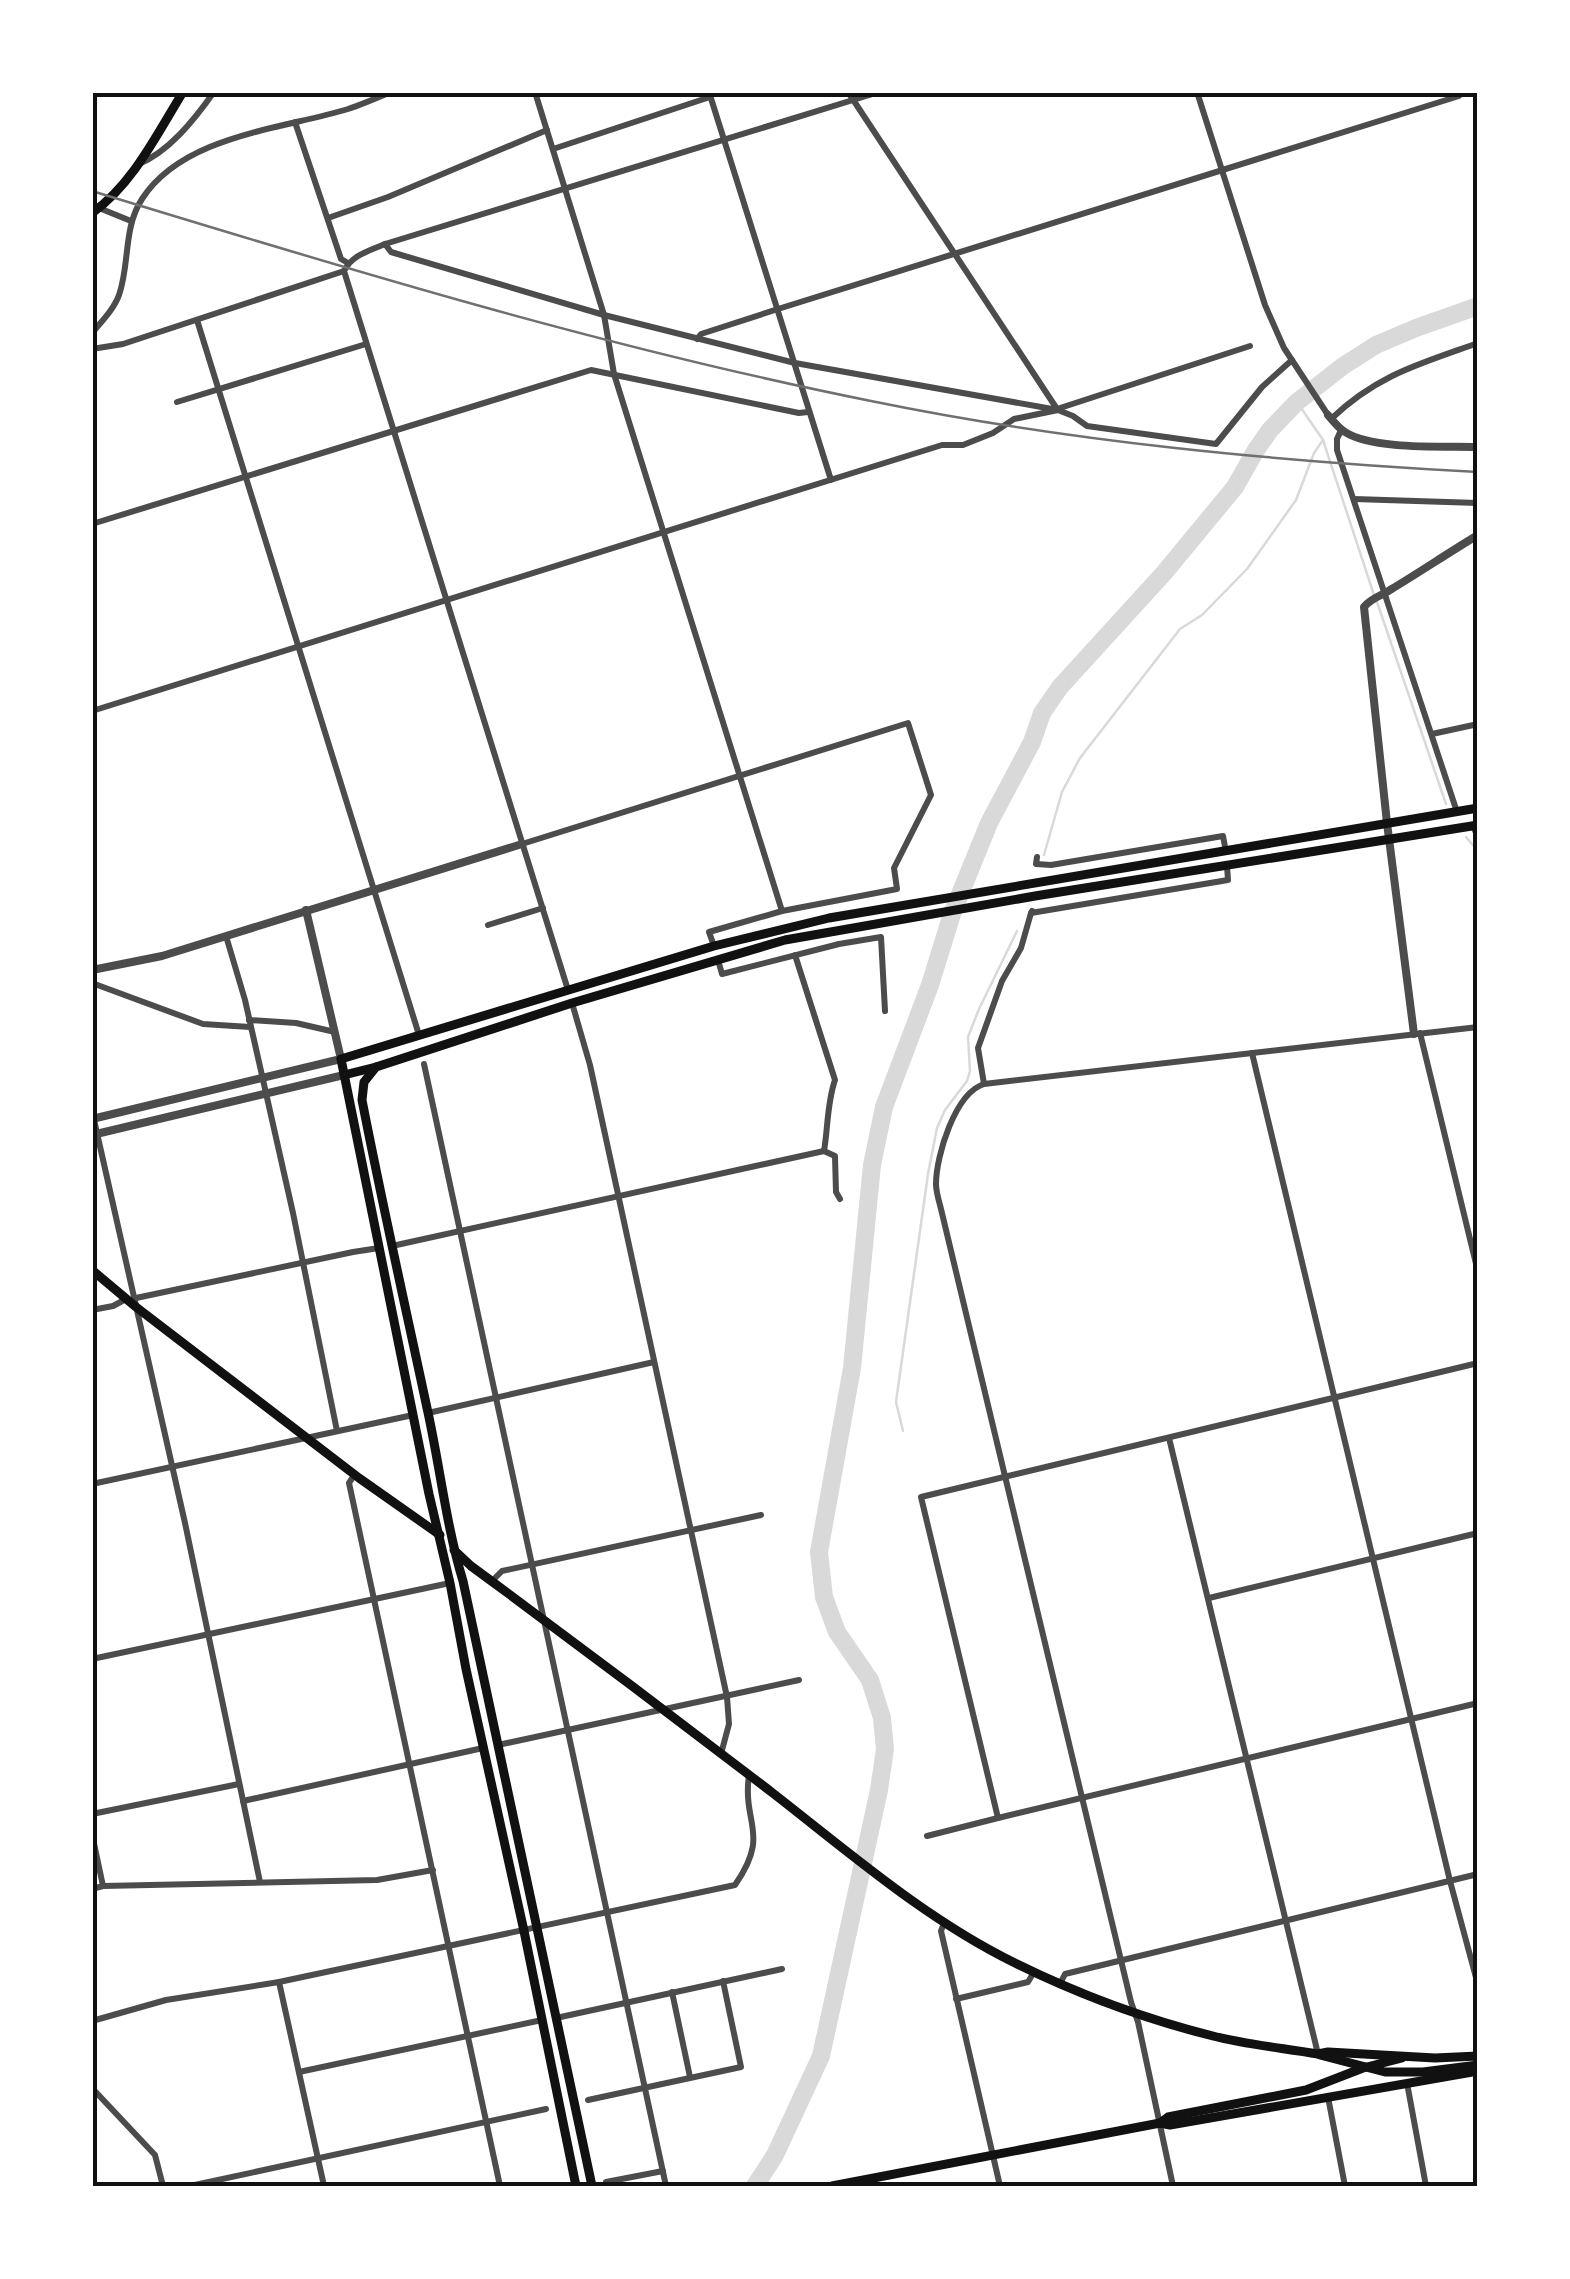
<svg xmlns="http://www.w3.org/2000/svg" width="1570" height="2279" font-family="'Work Sans',sans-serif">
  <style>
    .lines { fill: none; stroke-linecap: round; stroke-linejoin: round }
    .stream { stroke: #d9d9d9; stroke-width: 2.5 }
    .river { stroke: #d9d9d9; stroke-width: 18 }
    .minor { stroke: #4c4c4c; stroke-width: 6 }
    .tertiary { stroke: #4c4c4c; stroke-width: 8 }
    .secondary { stroke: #111; stroke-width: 9 }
    .primary { stroke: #111; stroke-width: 9 }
    .rail { stroke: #707070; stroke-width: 2.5 }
    .neatline { fill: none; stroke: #111; stroke-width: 4 }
  </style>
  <rect width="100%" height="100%" fill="#fff"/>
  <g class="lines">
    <!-- stream -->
    <g class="stream">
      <polyline points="1297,402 1323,440 1374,595"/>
      <polyline points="1377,602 1446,804"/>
      <polyline points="1466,837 1478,851"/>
      <polyline points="1044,855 1062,792 1080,758 1180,629 1202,615 1247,569 1296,500 1314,453 1323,440"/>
      <polyline points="903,1431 896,1402 928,1174 937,1128 945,1110 967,1081 970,1071 968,1037 979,1009 1017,931"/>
    </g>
    <!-- river -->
    <polyline class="river" points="755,2186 775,2155 821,2056 879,1790 885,1749 882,1718 870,1680 837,1632 824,1597 819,1552 852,1368 872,1165 884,1107 930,985 952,914 989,823 1032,742 1042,713 1060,687 1164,573 1235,487 1256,450 1270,430 1297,402 1343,366 1376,345 1416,328 1478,306"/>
    <!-- minor -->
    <g class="minor">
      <polyline points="535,92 604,315 614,374 782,911"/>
      <polyline points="709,92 831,480"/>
      <polyline points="848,92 1057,409"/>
      <polyline points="1197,92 1265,305 1284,348 1328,415"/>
      <polyline points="295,122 341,259 348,263"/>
      <polyline points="553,149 710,97"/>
      <path d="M137,165C169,152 194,120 214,92"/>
      <polyline points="99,208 131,221"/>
      <polyline points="328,218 388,197 547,130"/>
      <polyline points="385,244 391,252 604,315 795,363 1058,410 1073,416 1087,426 1216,444 1262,387 1292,360"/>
      <polyline points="197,320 419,1035"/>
      <path d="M92,333C102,321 114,309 119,295C130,264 123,228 142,199C183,135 283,129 348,109C363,104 377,98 391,92"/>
      <polyline points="697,339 701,334 778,309 1459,96 1458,92"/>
      <polyline points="92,349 123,344 344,271"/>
      <polyline points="177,402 366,344"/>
      <polyline points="1057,409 1250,346"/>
      <path d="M1331,419C1377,375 1419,364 1478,343"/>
      <polyline points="1341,430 1337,439 1337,450 1457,812"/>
      <polyline points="1354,499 1478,503"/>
      <polyline points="92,524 591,370 799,413 808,412"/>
      <polyline points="92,711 942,445 963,445 993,433 1014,419 1058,410"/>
      <polyline points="1432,734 1478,724"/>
      <polyline points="1473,826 1478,837"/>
      <polyline points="522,844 908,723 931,795 894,868 897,889 782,911 709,932 714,946"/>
      <polyline points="1037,857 1036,864 1051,865 1223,836 1226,852"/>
      <polyline points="1032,911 1031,913 1228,880 1227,866"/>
      <polyline points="1031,913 1021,948 1002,981 978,1048 984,1084 1478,1027"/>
      <polyline points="488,925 543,908"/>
      <polyline points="226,936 245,1000 293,1213 337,1431"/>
      <path d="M795,955L835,1080C827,1103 828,1128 824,1151L835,1156L836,1192L840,1199"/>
      <polyline points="718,960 722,974 839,944 881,937 885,1011"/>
      <polyline points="92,983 203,1024 250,1027"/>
      <path d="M568,990L344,271C352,255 369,251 385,244L879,92"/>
      <polyline points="572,1003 590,1065 727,1697 729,1724 721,1754"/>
      <polyline points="249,1020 296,1023 335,1032"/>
      <polyline points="1420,1033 1478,1272"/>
      <polyline points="1252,1053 1450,1881 1478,1985"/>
      <polyline points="424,1064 666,2186"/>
      <path d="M984,1084C955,1093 936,1156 936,1184C936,1192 939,1201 941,1209L1131,2002L1138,2022L1173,2186"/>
      <polyline points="92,1111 185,1523 260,1882"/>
      <polyline points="392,1246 824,1151"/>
      <polyline points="136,1298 353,1252 379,1248"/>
      <polyline points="92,1310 113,1306 126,1299"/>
      <polyline points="1478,1363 921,1497 998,1818 1478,1703"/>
      <polyline points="428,1413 654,1362"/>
      <polyline points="1169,1438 1318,2054"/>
      <polyline points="355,1474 349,1483 500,2186"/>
      <polyline points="92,1484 413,1415"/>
      <polyline points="492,1581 502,1571 761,1515"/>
      <polyline points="1209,1598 1478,1533"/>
      <polyline points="92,1659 450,1583"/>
      <polyline points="498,1745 799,1680"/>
      <polyline points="243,1801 483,1748"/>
      <polyline points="92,1814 239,1784"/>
      <polyline points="92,1834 103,1886"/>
      <polyline points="927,1836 998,1818"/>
      <polyline points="92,1889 103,1886 377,1880 433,1870"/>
      <polyline points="944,1923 941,1931 1000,2186"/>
      <polyline points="279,1982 324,2186"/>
      <polyline points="1060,1984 1065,1974 1478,1874"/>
      <polyline points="672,1992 690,2077"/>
      <polyline points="956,1999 1028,1982 1034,1972"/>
      <polyline points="556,2018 782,1969"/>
      <path d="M92,2021L166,2000L279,1982L735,1885C771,1833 742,1825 749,1775"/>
      <polyline points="299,2072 542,2020"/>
      <polyline points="1407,2083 1426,2186"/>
      <polyline points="92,2088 155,2155 163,2186"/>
      <polyline points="1328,2097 1345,2186"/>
      <polyline points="588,2100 741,2067 723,1981"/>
      <polyline points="606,2182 663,2171"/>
      <polyline points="190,2186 546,2109"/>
    </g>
    <!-- tertiary -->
    <g class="tertiary">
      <path d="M1328,415C1333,421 1338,428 1345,432C1373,450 1443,446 1478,447"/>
      <polyline points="92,970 162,956 522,844"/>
      <path d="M1414,1034L1387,823L1364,607C1371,598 1381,596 1390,590C1420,572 1448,553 1478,535"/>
      <polyline points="92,1119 341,1059 306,910"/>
      <polyline points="92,1135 344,1075"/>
    </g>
    <!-- secondary -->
    <g class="secondary">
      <path d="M92,213C133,184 157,134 183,92"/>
      <polyline points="1160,2123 1168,2117 1306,2090 1363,2068 1402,2058"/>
      <polyline points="832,2186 1160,2123 1170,2125 1478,2071"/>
    </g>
    <!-- primary -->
    <g class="primary">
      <polyline points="344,1075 376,1067"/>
      <polyline points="92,1270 136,1307 359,1478 440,1535"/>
      <path d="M454,1550L471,1566C573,1641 674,1717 774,1794C851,1854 927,1920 1015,1963C1078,1994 1145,2019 1213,2036C1247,2045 1284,2048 1318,2054L1328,2052L1435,2058L1478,2056"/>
      <polyline points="1320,2055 1385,2072 1423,2072 1478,2065"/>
      <polyline points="576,2186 524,1931 466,1669 450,1583 429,1494 341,1059 714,946 829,918 1478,808"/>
      <path d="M592,2186L463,1581C446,1525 440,1466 427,1408C405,1305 382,1203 362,1100L364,1082L376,1067L572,1003L785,940L1035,896L1478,825"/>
    </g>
    <!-- rail -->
    <path class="rail" d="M92,191C350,270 607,348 871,401C1071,442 1274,461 1478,472"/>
  </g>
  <!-- border -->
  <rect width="1570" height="2279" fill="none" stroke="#ffffff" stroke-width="190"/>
  <rect x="95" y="95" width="1380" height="2089" class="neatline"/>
</svg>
